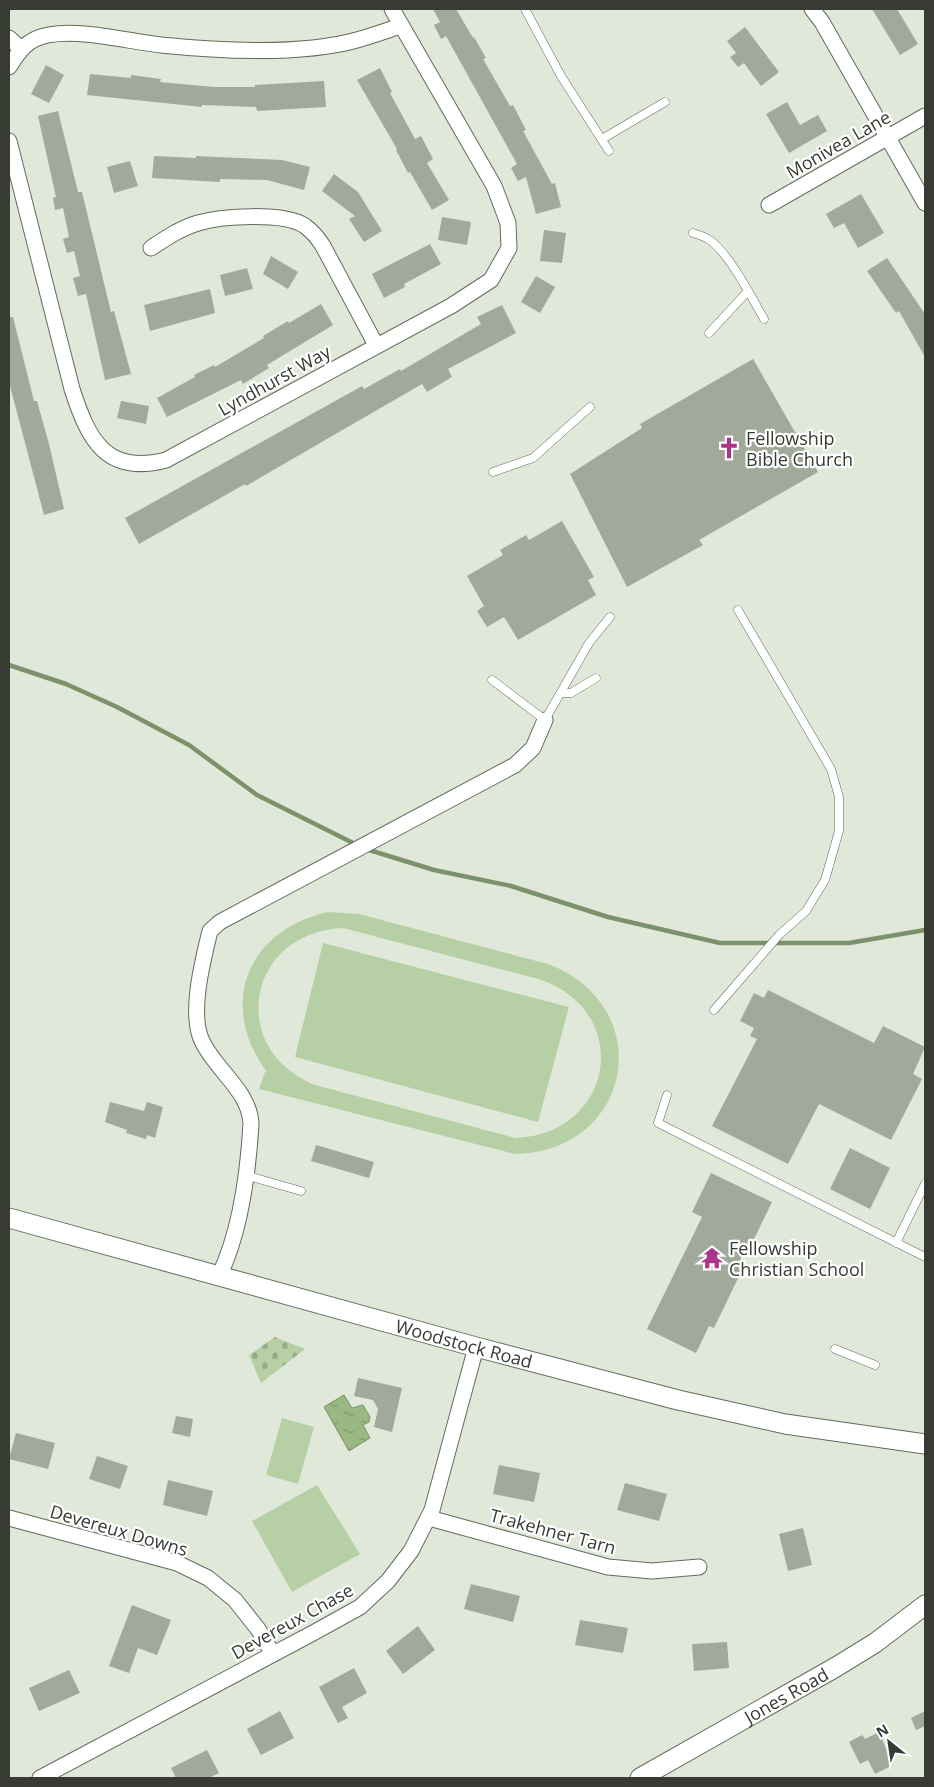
<svg xmlns="http://www.w3.org/2000/svg" width="934" height="1787" font-family="'Open Sans',sans-serif">
  <style>
    .cemetery { fill: url(#cemetery-stones) }
    .garden { fill: #b6cfa4; fill-rule: evenodd }
    .water { fill: url(#water-ripples); stroke: #7c926b }
    .lines { fill: none; stroke-linecap: round; stroke-linejoin: round }
    .stream { stroke: #7c926b; stroke-width: 4.5 }
    .building { fill: #a0a99a }
    .service-casing { stroke: #636b5c; stroke-width: 9 }
    .minor-casing { stroke: #636b5c; stroke-width: 17 }
    .tertiary-casing { stroke: #636b5c; stroke-width: 21 }
    .service { stroke: #fff; stroke-width: 8 }
    .minor { stroke: #fff; stroke-width: 15 }
    .tertiary { stroke: #fff; stroke-width: 19 }
    .labels { text-anchor: middle; dominant-baseline: central; stroke-width: 4.5; stroke-linejoin: round; paint-order: stroke }
    .street-label { font-size: 18px; fill: #373b34; stroke: #fff }
    .poi-label { font-size: 18px; fill: #373b34; stroke: #fff; text-anchor: start }
  </style>
  <defs>
    <pattern id="cemetery-stones" width="16" height="16" patternUnits="userSpaceOnUse" patternTransform="scale(1.25)"><rect width="16" height="16" fill="#b6cfa4"/><path d="M2 7V4a2 2 0 0 1 4 0v3zM10 15v-3a2 2 0 0 1 4 0v3z" fill="#95a986"/></pattern>
    <pattern id="water-ripples" width="26" height="14" patternUnits="userSpaceOnUse" patternTransform="scale(1.25)"><rect width="26" height="14" fill="#9ab882"/><path d="M2 4q2-2 4 0t4 0M15 11q2-2 4 0t4 0" fill="none" stroke="#7e976b"/></pattern>
  </defs>
  <rect width="100%" height="100%" fill="#e0e9d9"/>
  <!-- cemetery -->
  <polygon class="cemetery" points="275,1337 305,1349 261,1383 249,1355"/>
  <!-- garden -->
  <g class="garden">
    <path d="M328,912L359,914L548,964C659,1007 633,1151 515,1154L259,1089L265,1072H267C217,1005 247,930 328,912ZM343,928L542,980C634,1014 613,1134 516,1138L315,1085C226,1049 247,932 343,928Z"/>
    <polygon points="323,943 569,1007 538,1122 295,1057"/>
    <polygon points="282,1418 314,1427 298,1484 266,1475"/>
    <polygon points="317,1485 360,1554 292,1592 252,1521"/>
  </g>
  <!-- water -->
  <polygon class="water" points="344,1395 352,1408 363,1405 370,1417 369,1422 363,1425 370,1438 349,1451 324,1407"/>
  <g class="lines">
    <!-- stream -->
    <g class="stream">
      <polyline points="9,665 66,684 117,707 189,745 257,795 357,845"/>
      <polyline points="366,849 434,870 511,886 608,917 720,943 849,943 925,930"/>
    </g>
  </g>
  <!-- building -->
  <g class="building">
    <polygon points="433,9 456,9 473,38 474,37 486,58 483,59 510,106 513,105 526,130 523,131 552,184 555,183 561,207 536,214 526,177 518,181 511,168 517,164 446,36 441,39 434,25 440,22"/>
    <polygon points="872,9 897,9 918,44 900,55"/>
    <polygon points="745,27 779,72 761,86 744,63 738,67 730,57 736,53 727,41"/>
    <polygon points="46,65 64,75 49,103 31,94"/>
    <polygon points="380,68 392,92 390,93 415,139 421,136 433,159 427,163 449,200 432,210 410,172 408,173 396,150 397,149 357,80"/>
    <polygon points="90,74 131,78 131,75 161,79 160,82 213,87 255,87 255,85 324,81 326,107 257,111 256,107 202,105 202,107 87,95"/>
    <polygon points="787,102 800,125 818,115 827,131 789,153 766,114"/>
    <polygon points="58,111 78,192 82,192 111,312 114,311 131,374 105,380 86,294 78,296 73,278 80,276 74,251 67,253 63,239 69,237 63,208 55,210 53,198 56,197 38,116"/>
    <polygon points="154,156 196,158 196,156 282,160 310,167 304,190 267,180 220,179 220,182 152,178"/>
    <polygon points="130,161 138,186 114,193 107,167"/>
    <polygon points="334,174 358,192 382,231 364,242 349,219 355,216 322,191"/>
    <polygon points="861,194 884,233 858,248 844,223 834,228 826,214"/>
    <polygon points="442,217 471,222 467,245 438,240"/>
    <polygon points="544,230 566,233 562,263 540,261"/>
    <polygon points="430,244 441,264 404,284 405,287 384,298 372,274"/>
    <polygon points="271,256 298,272 288,289 263,274"/>
    <polygon points="887,258 925,314 925,357 899,311 896,313 867,271"/>
    <polygon points="247,268 253,289 225,296 220,275"/>
    <polygon points="536,276 555,287 540,313 521,302"/>
    <polygon points="210,289 215,313 150,331 144,305"/>
    <polygon points="321,304 333,325 267,365 269,368 243,384 241,380 167,417 157,398 195,377 194,375 214,365 215,367 264,338 263,336 288,321 289,323"/>
    <polygon points="502,305 516,333 448,369 452,377 427,392 422,384 246,486 245,484 139,544 125,518 362,386 364,389 400,369 401,371 481,324 477,317"/>
    <polygon points="9,317 13,317 34,401 37,401 49,444 64,509 44,515 9,382"/>
    <polygon points="753,359 818,472 699,540 703,545 627,587 570,474 642,428 640,424"/>
    <polygon points="121,401 149,406 146,424 117,418"/>
    <polygon points="562,521 594,577 588,580 596,595 518,640 504,617 487,627 477,611 484,606 467,576 503,555 500,550 526,535 529,540"/>
    <polygon points="768,990 874,1043 883,1026 925,1047 913,1074 922,1079 891,1140 819,1104 788,1164 712,1126 757,1039 750,1036 754,1028 740,1021 754,993 764,998"/>
    <polygon points="110,1102 144,1111 147,1102 163,1107 155,1138 147,1135 146,1139 126,1133 127,1130 105,1122"/>
    <polygon points="316,1145 374,1162 369,1178 311,1161"/>
    <polygon points="850,1148 890,1168 870,1209 830,1189"/>
    <polygon points="711,1173 772,1202 753,1241 750,1240 737,1266 743,1268 714,1328 709,1326 696,1353 647,1329 702,1217 692,1212"/>
    <polygon points="358,1378 402,1388 392,1432 374,1427 378,1409 373,1400 354,1396"/>
    <polygon points="176,1416 193,1419 190,1437 172,1433"/>
    <polygon points="16,1433 55,1443 48,1469 9,1459"/>
    <polygon points="97,1456 128,1466 120,1489 89,1479"/>
    <polygon points="499,1465 540,1473 534,1502 493,1494"/>
    <polygon points="168,1480 213,1491 207,1516 163,1505"/>
    <polygon points="625,1483 667,1494 659,1521 617,1510"/>
    <polygon points="803,1528 812,1565 788,1571 779,1534"/>
    <polygon points="471,1584 520,1596 513,1622 464,1609"/>
    <polygon points="132,1605 171,1620 157,1655 138,1648 129,1673 109,1666"/>
    <polygon points="580,1620 628,1628 623,1653 575,1645"/>
    <polygon points="418,1626 435,1650 403,1674 386,1651"/>
    <polygon points="727,1642 729,1668 694,1671 692,1644"/>
    <polygon points="354,1668 367,1693 342,1707 348,1718 338,1723 319,1687"/>
    <polygon points="69,1670 80,1693 39,1711 29,1688"/>
    <polygon points="280,1711 294,1738 261,1755 247,1729"/>
    <polygon points="925,1711 925,1726 916,1730 911,1718"/>
    <polygon points="879,1732 893,1765 875,1774 868,1760 860,1764 849,1742 862,1735 865,1739"/>
    <polygon points="207,1750 219,1773 209,1778 176,1778 171,1768"/>
  </g>
  <g class="lines">
    <!-- service casing -->
    <g class="service-casing">
      <g id="service">
        <polyline points="525,9 561,76 609,151"/>
        <polyline points="602,139 665,102"/>
        <path d="M693,233C698,235 704,236 708,239C728,251 752,298 764,319"/>
        <polyline points="709,333 748,291"/>
        <polyline points="493,472 533,458 590,407"/>
        <polyline points="492,680 545,720 589,643 610,617"/>
        <polyline points="561,693 571,693 596,678"/>
        <polyline points="714,1010 779,935 806,911 825,880 839,831 839,797 831,769 738,610"/>
        <polyline points="667,1095 658,1123 925,1257"/>
        <polyline points="245,1175 301,1191"/>
        <polyline points="896,1243 925,1184"/>
        <polyline points="835,1349 875,1365"/>
      </g>
    </g>
    <!-- minor casing -->
    <g class="minor-casing">
      <g id="minor">
        <polyline points="812,9 822,22 925,203"/>
        <polyline points="9,38 20,48"/>
        <path d="M9,67C19,51 27,39 48,35C82,29 126,41 161,45C220,51 299,56 357,40C371,36 386,31 400,26"/>
        <path d="M9,141L72,389C88,438 105,476 166,460L451,306L491,280L509,248L508,223L494,186L392,9"/>
        <polyline points="769,205 925,116"/>
        <path d="M151,248C166,238 181,228 198,223C222,216 284,212 305,226C312,231 318,238 323,246L376,345"/>
        <path d="M219,1276C241,1231 248,1174 251,1124C250,1092 217,1071 203,1043C188,1016 203,960 210,931L220,922L515,765L533,748L545,720"/>
        <polyline points="9,1518 177,1563 208,1578 235,1600 258,1629 273,1654"/>
        <polyline points="429,1518 608,1567 652,1571 699,1567"/>
        <polyline points="40,1778 313,1633 360,1607 388,1581 411,1551 432,1510 476,1347"/>
      </g>
    </g>
    <!-- tertiary casing -->
    <g class="tertiary-casing">
      <g id="tertiary">
        <path id="s1" d="M9,1218L476,1347L678,1400L785,1424L925,1444"/>
        <path id="s2" d="M640,1778L836,1667L875,1643L925,1605"/>
      </g>
    </g>
    <!-- service -->
    <use href="#service" class="service"/>
    <!-- minor -->
    <use href="#minor" class="minor"/>
    <!-- tertiary -->
    <use href="#tertiary" class="tertiary"/>
  </g>
  <!-- icons -->
  <defs>
    <g id="church-bare" transform="scale(1.725)"><path d="M-1.2-6h2.4v3.5h3.3v2.4h-3.3V6h-2.4V-.1h-3.3v-2.4h3.3Z" fill="#ab3388" stroke="#fff" stroke-width="2.5" paint-order="stroke"/></g>
    <g id="temple-bare" transform="scale(1.725)"><path d="M0-6L5-2H3V0L6.5 2.5H4V6H1.5V3h-3V6H-4V2.5H-6.5L-3 0V-2H-5Z" fill="#ab3388" stroke="#fff" stroke-width="2.5" paint-order="stroke"/></g>
  </defs>
  <g fill-rule="evenodd">
    <use href="#church-bare" x="729" y="448"/>
    <use href="#temple-bare" x="712" y="1258"/>
  </g>
  <g class="labels">
    <!-- street labels -->
    <g class="street-label">
      <text transform="translate(838 144) rotate(-30)">Monivea Lane</text>
      <text transform="translate(274 380) rotate(-29)">Lyndhurst Way</text>
      <text stroke="none"><textPath href="#s1" startOffset="472">Woodstock Road</textPath></text>
      <text transform="translate(119 1530) rotate(16)">Devereux Downs</text>
      <text transform="translate(553 1531) rotate(15)">Trakehner Tarn</text>
      <text transform="translate(292 1621) rotate(-29)">Devereux Chase</text>
      <text stroke="none"><textPath href="#s2" startOffset="168">Jones Road</textPath></text>
    </g>
    <!-- poi labels -->
    <g class="poi-label">
      <text x="746" y="438">Fellowship<tspan x="746" dy="21">Bible Church</tspan></text>
      <text x="729" y="1248">Fellowship<tspan x="729" dy="21">Christian School</tspan></text>
    </g>
  </g>
  <!-- border -->
  <rect width="934" height="1787" fill="none" stroke="#373b34" stroke-width="20"/>
  <!-- north arrow -->
  <g transform="translate(889 1742) rotate(330)" stroke="#ffffff" stroke-width="4" paint-order="stroke">
  <path d="M0-4L9 19L0 12L-9 19Z" fill="#373b34"/>
  <text y="-8" font-size="14" font-weight="bold" text-anchor="middle" fill="#373b34">N</text>
  </g>
</svg>
